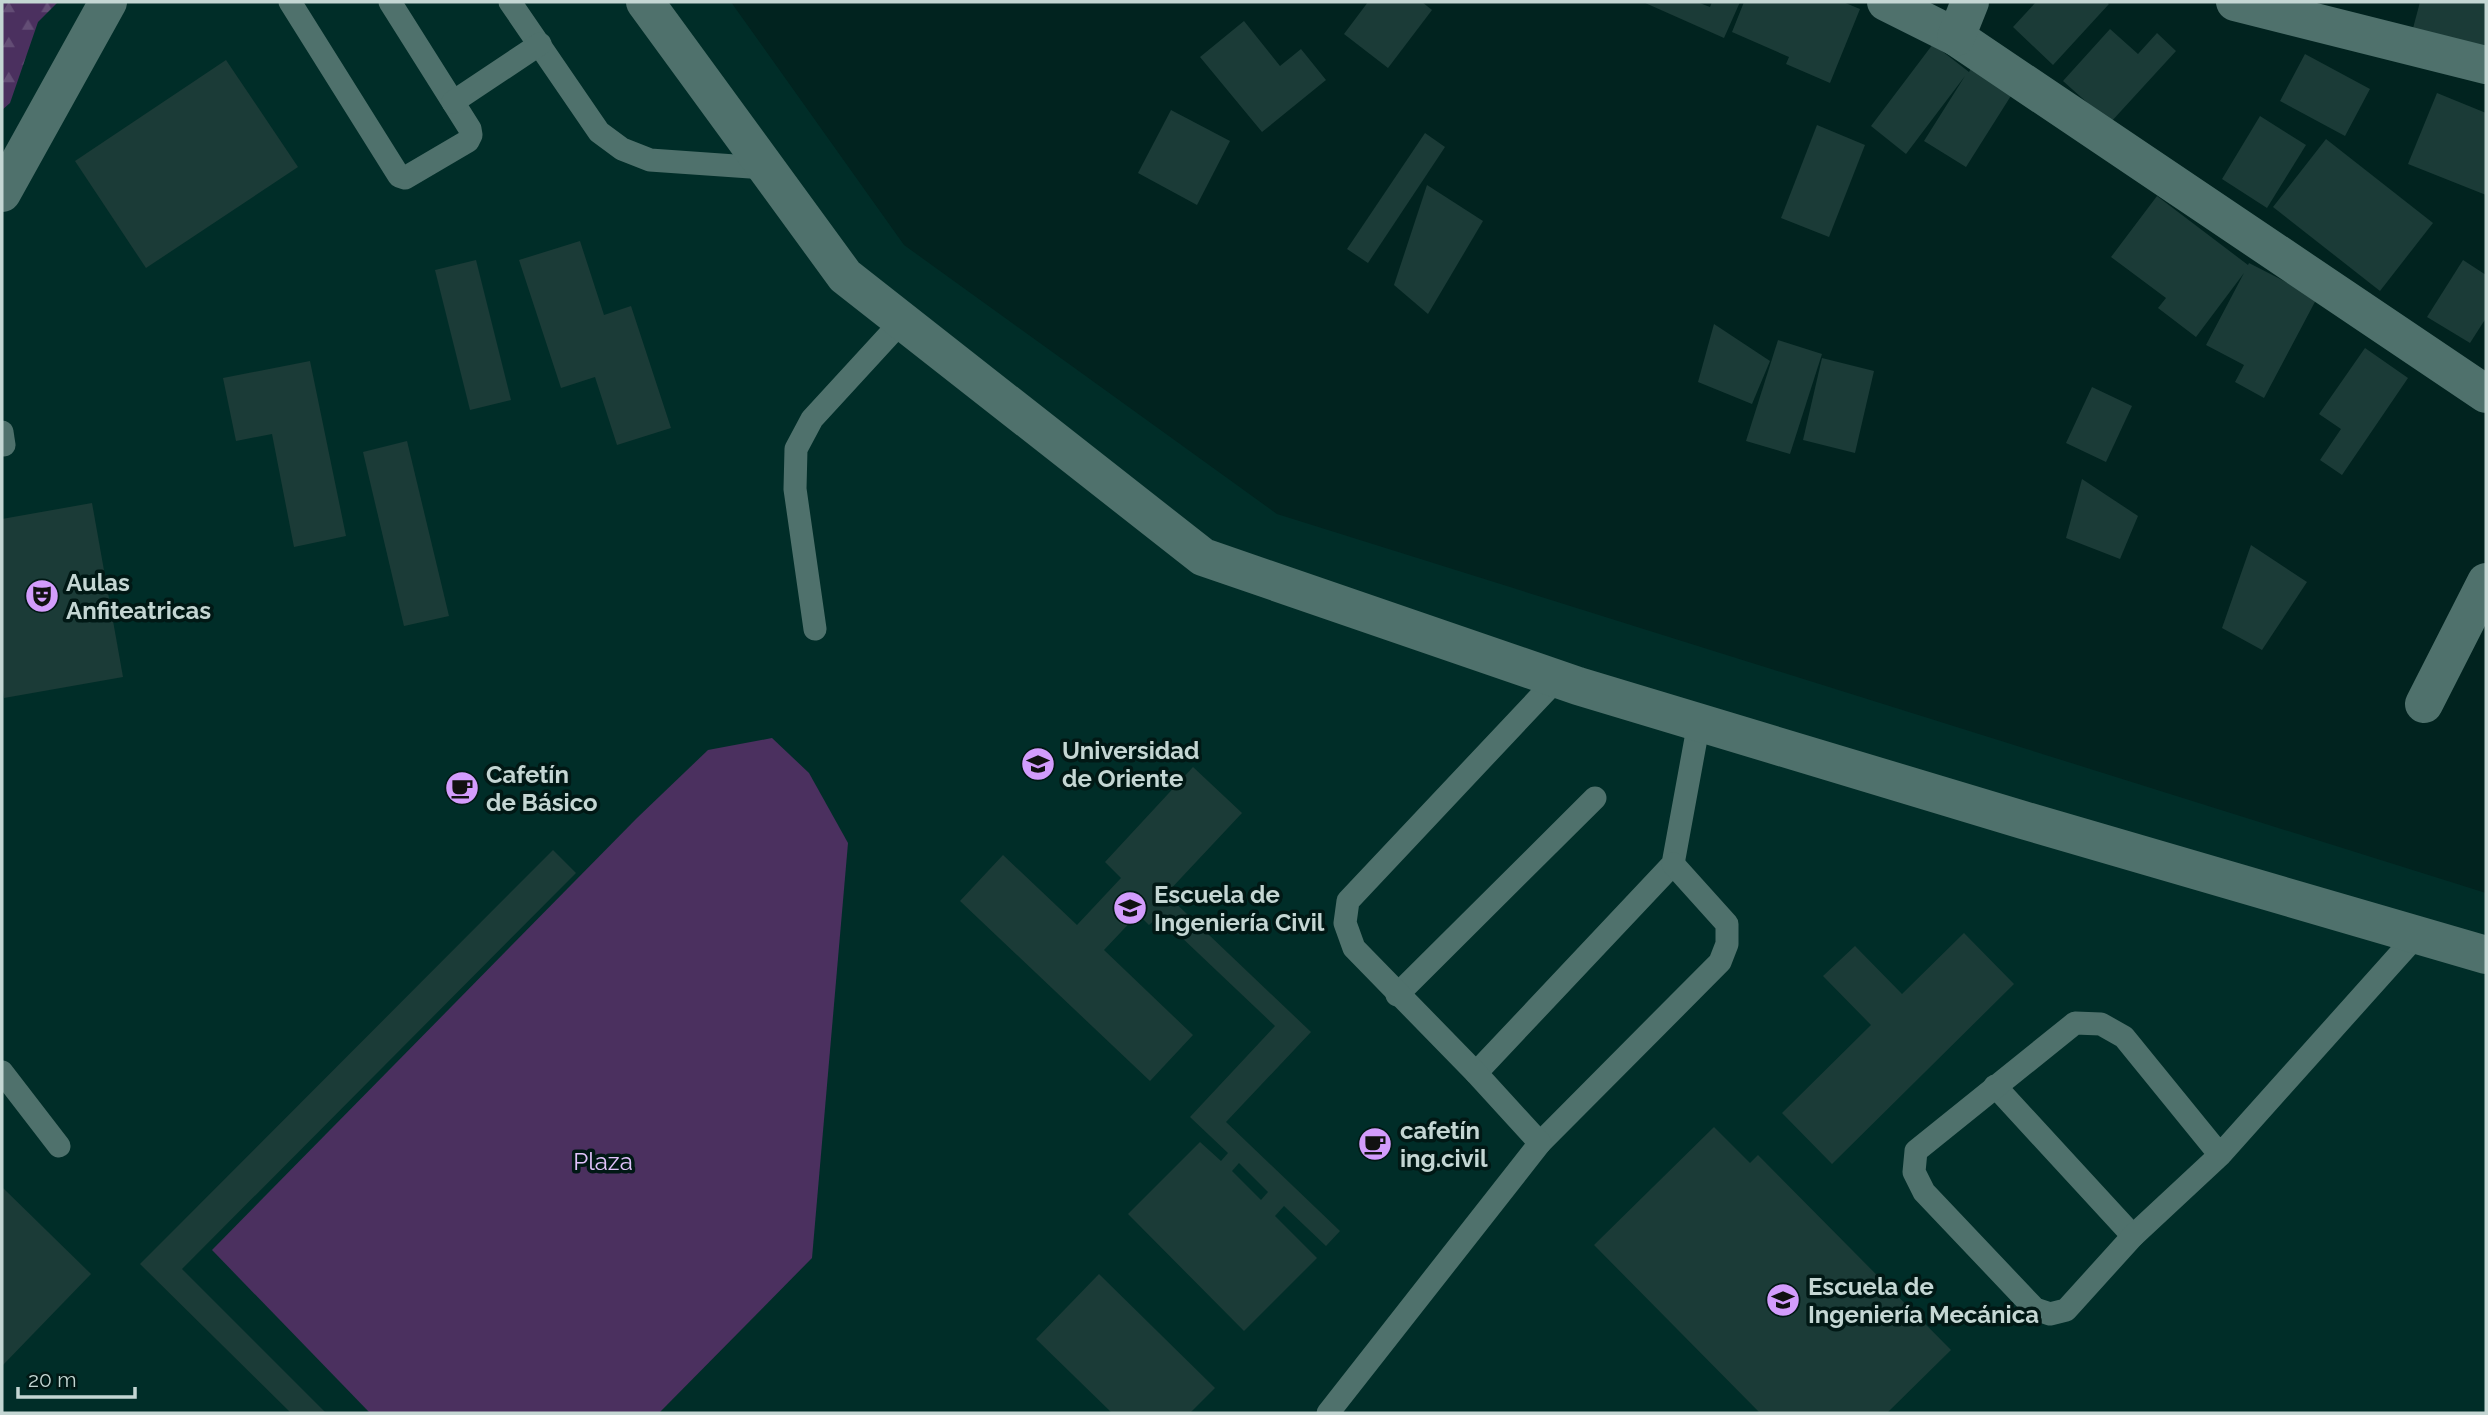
<svg xmlns="http://www.w3.org/2000/svg" width="2488" height="1415" font-family="Raleway,sans-serif">
  <style>
    .built { fill: #002d28 }
    .green { fill: #4b305f }
    .forest { fill: url(#forest-firs) }
    .building { fill: #1b3b37; fill-rule: evenodd }
    .lines { fill: none; stroke-linecap: round; stroke-linejoin: round }
    .lane { stroke: #4f716c; stroke-width: 23 }
    .street { stroke: #4f716c; stroke-width: 38 }
    .labels { text-anchor: middle; dominant-baseline: central; stroke-width: 7; stroke-linejoin: round; paint-order: stroke }
    .poi-label { font-size: 24px; font-weight: bold; fill: #c4d6d3; stroke: #011815; text-anchor: start }
    .park-label { font-size: 24px; fill: #e2c3fc; stroke: #011815 }
  </style>
  <defs>
    <pattern id="forest-firs" width="22" height="20" patternUnits="userSpaceOnUse" patternTransform="scale(1.75)"><rect width="22" height="20" fill="#4b305f"/><path d="M5 1l3.5 6h-7zM16 11l3.5 6h-7z" fill="#634d75"/></pattern>
  </defs>
  <rect width="100%" height="100%" fill="#01231f"/>
  <!-- built -->
  <polygon class="built" points="25,2 731,2 904,245 1277,514 2486,893 2486,1413 2,1413 2,45"/>
  <!-- green -->
  <polygon class="green" points="772,738 809,773 848,843 812,1258 659,1413 370,1413 212,1250 637,818 708,750"/>
  <!-- forest -->
  <polygon class="forest" points="2,2 58,2 38,22 10,103 2,110"/>
  <!-- building -->
  <g class="building">
    <polygon points="1368,2 1422,2 1432,10 1388,68 1344,34"/>
    <polygon points="1643,2 1697,2 1710,7 1712,2 1740,2 1724,38"/>
    <polygon points="1744,2 1843,2 1860,9 1830,83 1786,64 1789,57 1732,32"/>
    <polygon points="2036,2 2106,2 2109,4 2053,65 2013,27"/>
    <polygon points="2420,2 2486,2 2486,54 2412,32"/>
    <polygon points="1244,21 1280,66 1301,49 1326,80 1262,132 1200,57"/>
    <polygon points="2110,29 2138,54 2157,33 2176,51 2110,123 2063,81"/>
    <polygon points="1933,44 1969,72 1973,64 2014,91 1966,167 1924,141 1965,76 1906,154 1871,126"/>
    <polygon points="2305,54 2370,89 2345,136 2280,101"/>
    <polygon points="226,60 298,167 146,268 75,161"/>
    <polygon points="2437,93 2486,113 2486,195 2408,164"/>
    <polygon points="1171,110 1230,141 1197,205 1138,173"/>
    <polygon points="2260,116 2306,145 2267,208 2222,179"/>
    <polygon points="1817,125 1865,145 1829,237 1781,218"/>
    <polygon points="1425,133 1445,147 1368,263 1347,249"/>
    <polygon points="2326,139 2433,223 2380,291 2273,207"/>
    <polygon points="1427,185 1483,221 1428,314 1394,285"/>
    <polygon points="2157,196 2248,265 2249,263 2317,298 2264,398 2235,382 2244,365 2206,345 2244,273 2196,337 2158,308 2166,298 2111,257"/>
    <polygon points="580,241 604,315 631,306 671,428 617,445 595,377 561,388 519,260"/>
    <polygon points="476,260 511,400 470,410 435,270"/>
    <polygon points="2463,260 2486,275 2486,318 2470,343 2427,317"/>
    <polygon points="1714,324 1770,361 1752,404 1698,382"/>
    <polygon points="1778,340 1822,354 1790,454 1746,441"/>
    <polygon points="2365,348 2408,378 2342,475 2320,460 2341,429 2319,414"/>
    <polygon points="1822,358 1874,371 1855,453 1803,440"/>
    <polygon points="310,361 346,536 294,547 272,434 236,441 223,378"/>
    <polygon points="2092,387 2132,406 2106,462 2066,443"/>
    <polygon points="407,441 449,616 404,626 363,452"/>
    <polygon points="2082,479 2138,516 2120,559 2066,538"/>
    <polygon points="92,503 123,677 4,698 2,683 2,519"/>
    <polygon points="2251,545 2307,582 2262,650 2222,628"/>
    <path d="M1193,767L1242,813L1166,894L1311,1032L1226,1122L1340,1231L1326,1246L1284,1206L1275,1216L1317,1258L1244,1331L1128,1214L1200,1142L1221,1161L1228,1153L1190,1117L1275,1026L1159,916L1149,925L1138,914L1104,950L1193,1035L1150,1081L960,901L1003,855L1077,925L1121,878L1105,862ZM1239,1163L1268,1192L1261,1200L1232,1171Z"/>
    <polygon points="553,850 576,873 182,1269 326,1413 291,1413 140,1264"/>
    <polygon points="1964,933 2014,984 1832,1164 1782,1113 1871,1025 1823,976 1855,946 1902,994"/>
    <polygon points="1714,1127 1750,1163 1758,1155 1951,1350 1887,1413 1760,1413 1594,1245"/>
    <polygon points="2,1187 91,1274 2,1366"/>
    <polygon points="1099,1274 1215,1388 1190,1413 1112,1413 1036,1339"/>
  </g>
  <g class="lines">
    <!-- lane -->
    <g class="lane">
      <polyline points="290,2 399,176 405,178 468,141 471,135 470,129 390,2"/>
      <polyline points="510,2 599,132 622,149 650,160 765,168"/>
      <polyline points="453,102 540,44"/>
      <polyline points="2,432 4,445"/>
      <polyline points="815,629 795,489 796,449 812,419 902,321"/>
      <polyline points="1397,995 1595,798"/>
      <polyline points="2,1072 59,1146"/>
      <polyline points="1476,1073 1673,864 1699,722"/>
      <polyline points="1995,1086 2133,1236"/>
      <polyline points="1540,1143 1720,962 1727,944 1727,924 1673,864"/>
      <polyline points="2220,1155 2124,1037 2101,1024 2075,1023 1916,1151 1914,1172 1924,1192 2035,1309 2050,1314 2066,1310 2133,1236 2220,1155 2417,935"/>
      <polyline points="1328,1413 1540,1143 1476,1073 1354,948 1345,923 1348,901 1557,679"/>
    </g>
    <!-- street -->
    <g class="street">
      <polyline points="645,2 845,276 1203,557 1578,686 2023,820 2486,955"/>
      <polyline points="1886,2 1956,37 2486,394"/>
      <polyline points="2235,2 2486,65"/>
      <polyline points="1956,37 1970,2"/>
      <polyline points="2,193 108,2"/>
      <polyline points="2424,704 2486,582"/>
    </g>
  </g>
  <!-- icons -->
  <defs>
    <g id="theatre-disc" transform="scale(1.75)"><circle r="9.5" fill="#d39cfc" stroke="#011815"/><path d="M-5-5.5Q0-4 5-5.5V0Q5 5 0 6Q-5 5-5 0ZM-3.3-2.5H-1v1.5H-3.3ZM1-2.5H3.3v1.5H1ZM-2.8 1Q0 5.5 2.8 1Z" fill="#111"/></g>
    <g id="university-disc" transform="scale(1.75)"><circle r="9.5" fill="#d39cfc" stroke="#011815"/><path d="M0-5L7-2L0 1L-7-2ZM-4 1L0 2.5L4 1V4Q0 6-4 4Z" fill="#111"/></g>
    <g id="cafe-disc" transform="scale(1.75)"><circle r="9.5" fill="#d39cfc" stroke="#011815"/><path d="M-5.5-4.5H6V0H3Q3 3.5 0 3.5H-2.5Q-5.5 3.5-5.5 0ZM3-3.2v2h1.7v-2ZM-6 4.5H4V6H-6Z" fill="#111"/></g>
  </defs>
  <g fill-rule="evenodd">
    <use href="#theatre-disc" x="42" y="596"/>
    <use href="#university-disc" x="1038" y="764"/>
    <use href="#cafe-disc" x="462" y="788"/>
    <use href="#university-disc" x="1130" y="908"/>
    <use href="#cafe-disc" x="1375" y="1144"/>
    <use href="#university-disc" x="1783" y="1300"/>
  </g>
  <g class="labels">
    <!-- poi labels -->
    <g class="poi-label">
      <text x="66" y="582">Aulas<tspan x="66" dy="28">Anfiteatricas</tspan></text>
      <text x="1062" y="750">Universidad<tspan x="1062" dy="28">de Oriente</tspan></text>
      <text x="486" y="774">Cafetín<tspan x="486" dy="28">de Básico</tspan></text>
      <text x="1154" y="894">Escuela de<tspan x="1154" dy="28">Ingeniería Civil</tspan></text>
      <text x="1400" y="1130">cafetín<tspan x="1400" dy="28">ing.civil</tspan></text>
      <text x="1808" y="1286">Escuela de<tspan x="1808" dy="28">Ingeniería Mecánica</tspan></text>
    </g>
    <!-- park labels -->
    <g class="park-label">
      <text x="603" y="1161">Plaza</text>
    </g>
  </g>
  <!-- border -->
  <rect width="2488" height="1415" fill="none" stroke="#c4d6d3" stroke-width="7"/>
  <!-- scale -->
  <path d="M18 1387v10h117v-10" fill="none" stroke="#c4d6d3" stroke-width="3.5"/>
  <text x="28" y="1387" font-size="21" fill="#c4d6d3" stroke="#011815" stroke-width="5" paint-order="stroke">20 m</text>
</svg>
